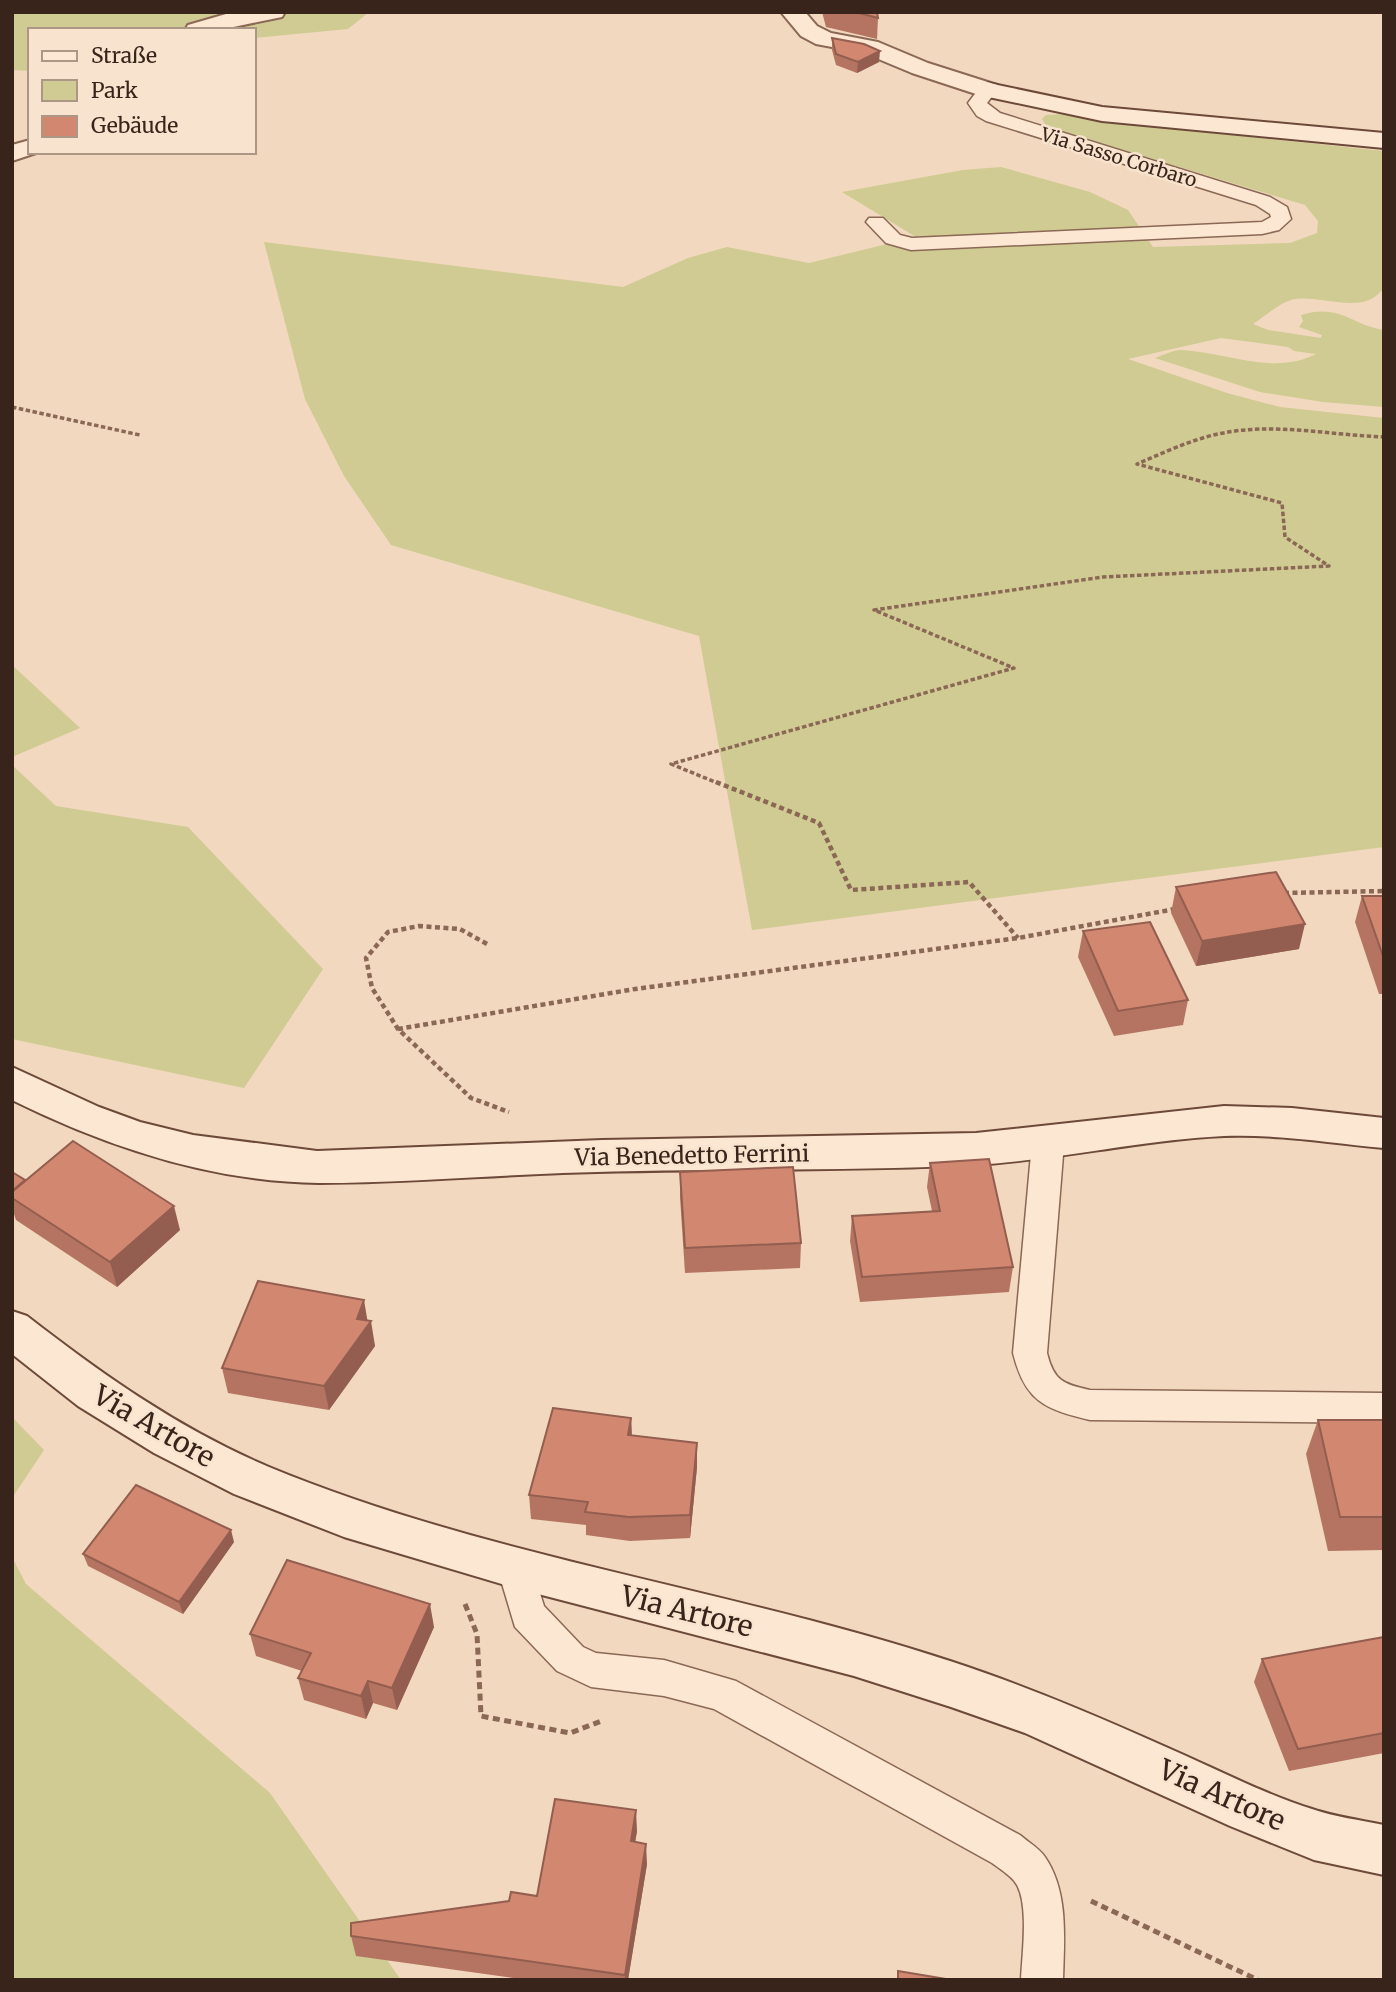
<svg xmlns="http://www.w3.org/2000/svg" width="1396" height="1992" font-family="Merriweather,serif">
  <style>
    .green { fill: #d0cb92 }
    .lines { fill: none; stroke-linecap: round; stroke-linejoin: round }
    .lane-casing { stroke: #8b6855; stroke-width: 3 }
    .street-casing { stroke: #8b6855; stroke-width: 4 }
    .secondary-casing { stroke: #6d4939; stroke-width: 4 }
    .path-far2 { stroke: #8b6855; stroke-width: 3.5; stroke-dasharray: 4.5 2.5; stroke-linecap: butt }
    .path-far1 { stroke: #8b6855; stroke-width: 4.5; stroke-dasharray: 5 3.5; stroke-linecap: butt }
    .path { stroke: #8b6855; stroke-width: 5; stroke-dasharray: 7 4.5; stroke-linecap: butt }
    .lane { fill: #fbe7d2; fill-rule: evenodd }
    .street { fill: #fbe7d2; fill-rule: evenodd }
    .secondary { fill: #fbe7d2; fill-rule: evenodd }
    .wall { fill: #b57461 }
    .shaded-wall { fill: #935e4f }
    .building { fill: #d28771; stroke: #935e4f; stroke-width: 2 }
    .labels { text-anchor: middle; dominant-baseline: central; stroke-width: 5; stroke-linejoin: round; paint-order: stroke }
    .far-street-label { font-size: 19px; fill: #39241b; stroke: #f8e4ce }
    .street-label { font-size: 23px; fill: #39241b; stroke: #f8e4ce }
    .near-street-label { font-size: 28px; fill: #39241b; stroke: #f8e4ce }
  </style>
  <rect width="100%" height="100%" fill="#f1d8be"/>
  <!-- green -->
  <g class="green">
    <polygon points="12,12 369,12 348,29 254,38 254,30 30,30 30,71 12,70"/>
    <path d="M1064,114L1166,128L1384,151V292L1381,291C1361,316 1318,293 1291,300C1278,304 1264,317 1253,324L1268,330L1321,338L1322,335L1299,327L1303,321L1301,315C1340,303 1351,325 1384,330V407L1323,402L1260,392L1155,358C1163,355 1173,350 1181,350C1226,352 1273,376 1316,354L1294,351L1288,347L1221,338L1128,359L1227,393L1280,407L1384,418V847L752,930L699,636L391,545L344,476L305,399L264,242L623,287L688,258L727,247L809,263L916,237L842,192L963,170L1001,167L1090,192L1128,210L1153,247L1290,243L1317,233L1318,221L1305,205L1047,127L1042,119L1046,115Z"/>
    <polygon points="12,665 80,728 12,757"/>
    <polygon points="12,765 56,806 188,827 323,969 244,1088 12,1039"/>
    <polygon points="12,1417 44,1450 12,1498"/>
    <polygon points="12,1557 26,1584 270,1793 401,1980 12,1980"/>
  </g>
  <g class="lines">
    <!-- lane casing -->
    <g class="lane-casing">
      <g id="lane">
        <polygon points="988,84 997,90 987,103 1000,113 1270,197 1287,207 1291,219 1279,230 1262,234 911,250 886,243 866,222 869,218 883,218 900,235 912,238 1262,222 1271,217 1270,214 1256,205 986,121 977,116 968,103 981,86"/>
        <path d="M1048,1131L1059,1134L1064,1143L1047,1353C1054,1381 1063,1384 1090,1390L1384,1393V1423L1090,1420C1044,1409 1025,1401 1013,1353L1032,1143L1037,1134Z"/>
        <path d="M515,1551L528,1555L544,1606L583,1647L596,1653L664,1660L736,1681L1020,1835C1028,1842 1039,1848 1045,1857C1069,1892 1064,1940 1063,1980H1021C1022,1955 1029,1907 1017,1885C1012,1876 1000,1869 992,1863L714,1709L664,1696L591,1687L557,1671L515,1627L497,1567L502,1555Z"/>
      </g>
    </g>
    <!-- street casing -->
    <g class="street-casing">
      <g id="street">
        <polygon points="233,12 285,12 282,17 219,30 185,30 188,25"/>
        <polygon points="781,12 805,12 817,26 831,33 878,42 928,63 997,85 1000,90 997,95 988,97 979,95 912,73 864,53 816,44 801,36"/>
        <polygon points="30,140 30,152 39,152 12,161 12,145"/>
      </g>
    </g>
    <!-- secondary casing -->
    <g class="secondary-casing">
      <g id="secondary">
        <polygon points="988,83 1102,107 1384,133 1384,148 1102,121 979,95 976,90 979,85"/>
        <path d="M12,1067L99,1107L140,1122L193,1135L317,1151L602,1140L976,1133L1224,1106L1292,1108L1384,1118V1148C1331,1143 1277,1134 1224,1136C1141,1140 1058,1160 974,1165C838,1172 700,1168 563,1173C482,1176 400,1183 319,1183C212,1182 107,1147 12,1100Z"/>
        <path d="M12,1311L27,1316C103,1375 181,1430 269,1467C489,1558 728,1588 953,1662C1032,1688 1108,1721 1184,1755C1226,1774 1268,1795 1312,1809C1335,1817 1360,1820 1384,1825V1875L1314,1860L1230,1826L1025,1733L951,1707L854,1676L515,1588L344,1537L234,1494L154,1453L78,1406L12,1354Z"/>
      </g>
    </g>
    <!-- path-far2 -->
    <g class="path-far2">
      <polyline points="12,407 140,435"/>
      <path d="M720,784L671,764L1014,668L874,610L1103,577L1329,566L1285,537L1282,503L1137,464C1163,453 1190,440 1218,434C1272,422 1329,435 1384,437"/>
    </g>
    <!-- path-far1 -->
    <g class="path-far1">
      <polyline points="716,782 819,823 851,890 969,882 1018,938"/>
      <polyline points="1284,893 1384,891"/>
      <polyline points="487,944 460,929 419,926 388,932 366,958 372,988 398,1029 471,1098 509,1112"/>
      <polyline points="398,1029 635,989 1018,938 1175,909"/>
    </g>
    <!-- path -->
    <g class="path">
      <polyline points="465,1604 477,1634 481,1716 570,1733 604,1720"/>
      <polyline points="1091,1901 1258,1980"/>
    </g>
    <!-- lane -->
    <use href="#lane" class="lane"/>
    <!-- street -->
    <use href="#street" class="street"/>
    <!-- secondary -->
    <use href="#secondary" class="secondary"/>
  </g>
  <!-- wall -->
  <g class="wall">
    <polygon points="822,12 877,12 878,18 877,39 826,27"/>
    <polygon points="832,38 879,62 857,73 836,65 832,50"/>
    <polygon points="1176,887 1299,949 1196,966 1171,913"/>
    <polygon points="1362,896 1384,896 1384,994 1379,994 1355,922"/>
    <polygon points="1083,931 1188,1000 1183,1025 1114,1036 1078,957"/>
    <polygon points="930,1163 1013,1267 1009,1292 860,1302 850,1241 852,1216 932,1211 927,1187"/>
    <polygon points="12,1172 25,1180 180,1230 117,1287 16,1220 12,1208"/>
    <polygon points="680,1172 801,1243 800,1268 685,1273 680,1197"/>
    <polygon points="368,1321 375,1346 329,1410 228,1393 222,1368"/>
    <polygon points="631,1418 632,1435 697,1443 697,1467 690,1538 630,1541 586,1535 586,1525 531,1519 529,1495"/>
    <polygon points="1318,1420 1384,1420 1384,1550 1328,1551 1306,1454"/>
    <polygon points="234,1542 183,1614 88,1566 83,1554"/>
    <polygon points="434,1627 397,1710 373,1703 366,1719 304,1700 298,1678 302,1671 256,1656 250,1634"/>
    <polygon points="1384,1637 1384,1753 1289,1771 1254,1682 1262,1659"/>
    <polygon points="637,1831 635,1842 647,1864 628,1980 528,1980 356,1956 351,1936 537,1896"/>
  </g>
  <!-- shaded-wall -->
  <g class="shaded-wall">
    <polygon points="880,51 879,62 857,73 858,62"/>
    <polygon points="1305,924 1299,949 1196,966 1202,941"/>
    <polygon points="174,1206 180,1230 117,1287 110,1262"/>
    <polygon points="364,1300 368,1324 371,1321 375,1346 329,1410 324,1386 357,1319"/>
    <polygon points="631,1418 632,1442 628,1435"/>
    <polygon points="697,1443 697,1467 690,1538 690,1515"/>
    <polygon points="231,1530 234,1542 183,1614 179,1602"/>
    <polygon points="430,1604 434,1627 397,1710 392,1688"/>
    <polygon points="368,1681 373,1703 366,1719 361,1696"/>
    <polygon points="636,1810 637,1831 632,1861 631,1841"/>
    <polygon points="646,1844 647,1864 628,1980 625,1980 625,1975"/>
  </g>
  <!-- building -->
  <g class="building">
    <polygon points="855,12 877,12 878,18"/>
    <polygon points="832,38 864,44 880,51 858,62 836,54"/>
    <polygon points="1276,872 1305,924 1202,941 1176,887"/>
    <polygon points="1362,896 1384,896 1384,959"/>
    <polygon points="1150,922 1188,1000 1118,1011 1083,931"/>
    <polygon points="73,1141 174,1206 110,1262 12,1198 12,1192"/>
    <polygon points="989,1159 1013,1267 862,1277 852,1216 940,1211 930,1163"/>
    <polygon points="793,1167 801,1243 685,1248 680,1172"/>
    <polygon points="12,1172 25,1180 12,1191"/>
    <polygon points="258,1281 364,1300 357,1319 371,1321 324,1386 222,1368"/>
    <polygon points="553,1408 631,1418 628,1435 697,1443 690,1515 629,1517 585,1512 588,1502 529,1495"/>
    <polygon points="1318,1420 1384,1420 1384,1517 1340,1517"/>
    <polygon points="136,1485 231,1530 179,1602 83,1554"/>
    <polygon points="287,1560 430,1604 392,1688 368,1681 361,1696 298,1678 311,1653 250,1634"/>
    <polygon points="1384,1637 1384,1733 1298,1749 1262,1659"/>
    <polygon points="555,1799 636,1810 631,1841 646,1844 625,1975 351,1936 351,1923 509,1901 511,1892 537,1896"/>
    <polygon points="898,1971 952,1980 898,1980"/>
  </g>
  <g class="labels">
    <!-- far-street labels -->
    <g class="far-street-label">
      <text transform="translate(1119 157) rotate(17)">Via Sasso Corbaro</text>
    </g>
    <!-- street labels -->
    <g class="street-label">
      <text transform="translate(692 1155) rotate(-1)">Via Benedetto Ferrini</text>
    </g>
    <!-- near-street labels -->
    <g class="near-street-label">
      <text transform="translate(154 1426) rotate(30)">Via Artore</text>
      <text transform="translate(687 1611) rotate(14)">Via Artore</text>
      <text transform="translate(1222 1795) rotate(24)">Via Artore</text>
    </g>
  </g>
  <!-- border -->
  <rect width="1396" height="1992" fill="none" stroke="#39241b" stroke-width="28"/>
  <!-- legend -->
  <rect x="28" y="28" width="228" height="126" fill="#f8e4ce" stroke="#ac9786" stroke-width="2"/>
  <rect x="42" y="51" width="35" height="10" fill="#fbe7d2" stroke="#ac9786" stroke-width="2"/>
  <text x="91" y="63" font-size="21" fill="#39241b">Straße</text>
  <rect x="42" y="80" width="35" height="21" fill="#d0cb92" stroke="#ac9786" stroke-width="2"/>
  <text x="91" y="98" font-size="21" fill="#39241b">Park</text>
  <rect x="42" y="116" width="35" height="21" fill="#d28771" stroke="#ac9786" stroke-width="2"/>
  <text x="91" y="133" font-size="21" fill="#39241b">Gebäude</text>
</svg>
